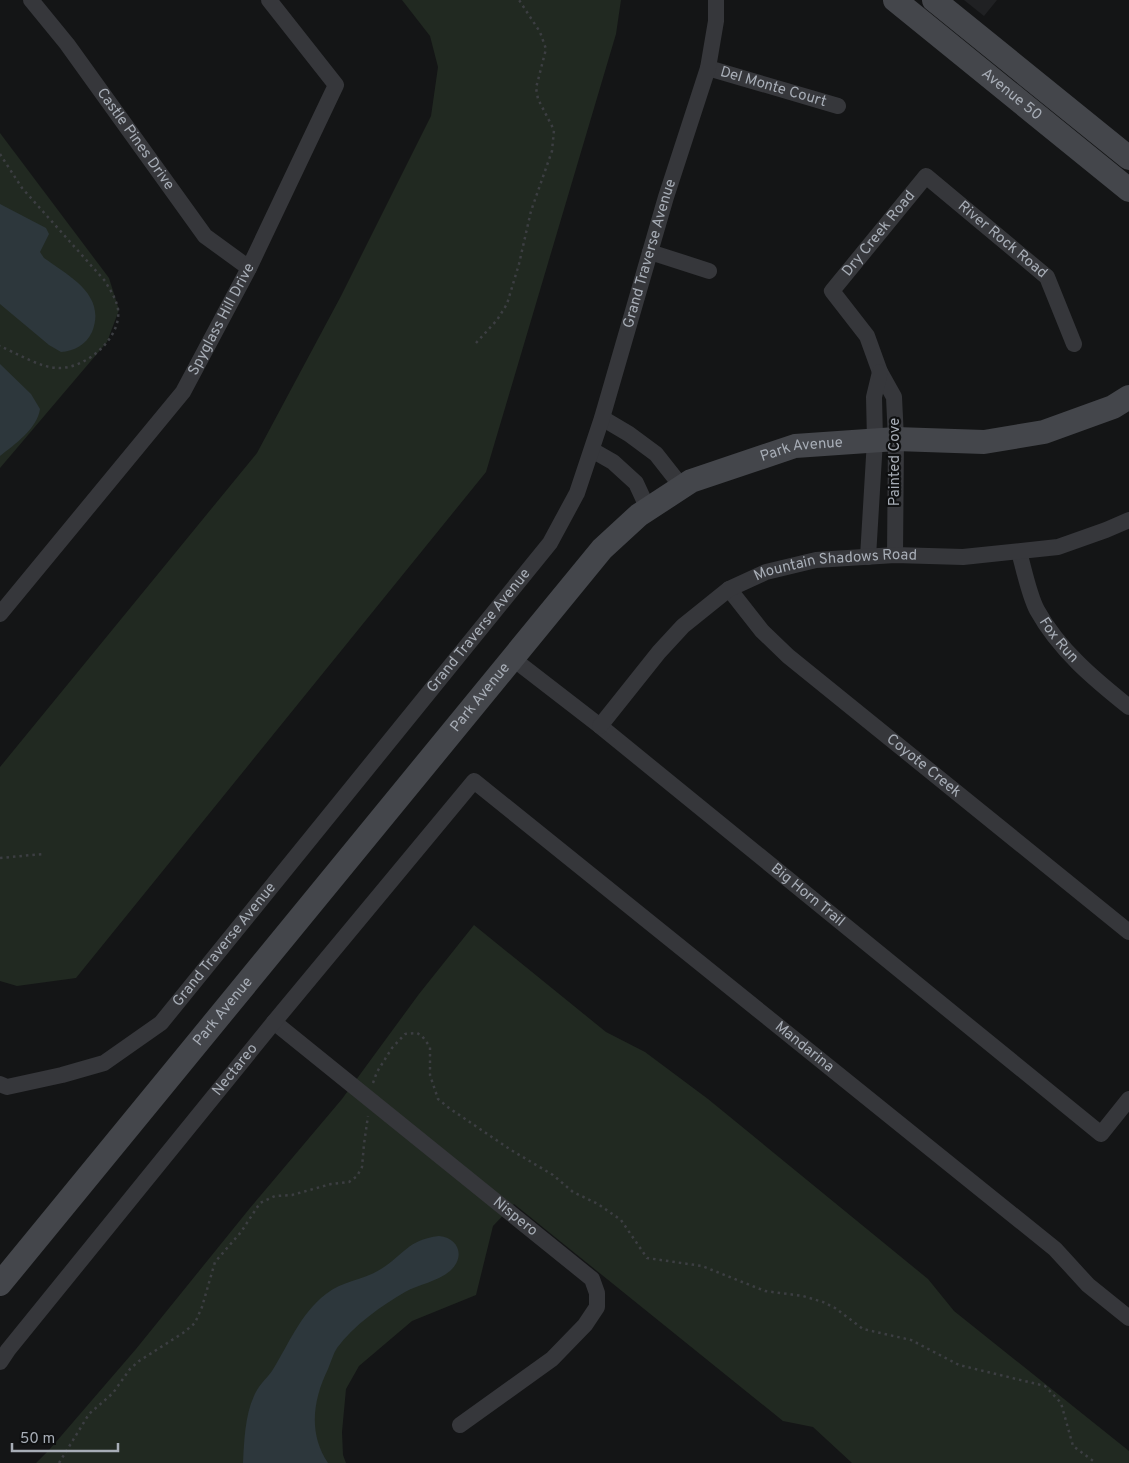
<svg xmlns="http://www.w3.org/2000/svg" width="1129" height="1463" font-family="Overpass,sans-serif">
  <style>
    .built { fill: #202123 }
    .green { fill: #212921 }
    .water { fill: #2d373c }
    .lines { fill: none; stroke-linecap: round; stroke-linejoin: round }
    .path { stroke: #3c3e42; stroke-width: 2.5; stroke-dasharray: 2.5 4; stroke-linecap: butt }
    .street { stroke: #36373b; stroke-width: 16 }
    .secondary { stroke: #44464b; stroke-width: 24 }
    .labels { text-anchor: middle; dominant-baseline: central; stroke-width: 4.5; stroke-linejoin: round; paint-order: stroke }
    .street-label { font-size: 15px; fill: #a7adb6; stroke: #0f1011 }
  </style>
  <rect width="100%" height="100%" fill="#141516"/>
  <!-- built -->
  <polygon class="built" points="964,0 997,0 984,16"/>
  <!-- green -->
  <g class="green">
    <polygon points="402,0 621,0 616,34 486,472 76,978 17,986 0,981 0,767 257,453 341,296 431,116 438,67 430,36"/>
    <polygon points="0,133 109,278 119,310 107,342 0,468"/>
    <polygon points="474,925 606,1032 645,1052 708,1099 928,1279 954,1311 1129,1451 1129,1463 852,1463 813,1427 783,1421 514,1204 493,1226 476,1295 412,1321 359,1366 346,1389 342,1432 343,1455 346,1463 36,1463 49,1450 136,1349 250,1208 342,1099 419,994"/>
  </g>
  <!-- water -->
  <g class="water">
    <path d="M0,204L46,228L49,234L40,252L44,258C69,276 107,295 92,332C86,345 74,351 61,352L49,345L0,304Z"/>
    <path d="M0,364L31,394L40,409C37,429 15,444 0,456Z"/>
    <path d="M439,1236C460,1238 465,1258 450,1271C437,1282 419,1284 405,1292C381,1306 354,1325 337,1348C333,1354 331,1362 328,1369C313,1400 308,1433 328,1463H243C244,1442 245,1415 254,1396C258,1386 266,1379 272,1371C289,1344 300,1314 326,1294C342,1281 364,1280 381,1269C405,1254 407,1240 439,1236Z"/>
  </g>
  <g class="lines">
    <!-- path -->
    <g class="path">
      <path d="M0,154L22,188L105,281C110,290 116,298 118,309C122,338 86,369 58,368C41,368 16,353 0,346"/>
      <polyline points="476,343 497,320 507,304 519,264 531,211 552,151 554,130 538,99 536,88 546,49 540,32 519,0"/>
      <polyline points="0,858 43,854"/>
      <polyline points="373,1083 377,1072 392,1048 405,1034 417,1033 422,1036 430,1047 430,1075 438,1099 449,1108 511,1150 553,1175 573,1192 598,1204 621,1220 647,1258 702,1266 765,1291 803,1296 823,1302 835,1308 863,1329 911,1340 959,1365 1045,1386 1061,1403 1073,1446 1096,1463"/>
      <polyline points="59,1463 89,1414 113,1393 130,1369 139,1361 183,1333 195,1323 202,1307 215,1262 241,1232 260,1203 275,1196 292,1195 331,1184 349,1182 357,1176 362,1167 364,1144 368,1116"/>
    </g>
    <!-- street -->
    <g class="street">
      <path id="s1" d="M31,0L67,44L205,236L249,268"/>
      <path id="s2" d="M708,68L838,106"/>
      <polyline points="650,252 709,271"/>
      <polyline points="602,418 629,434 656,454 682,487"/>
      <polyline points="592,450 613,462 636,483 648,509"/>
      <path id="s3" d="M1019,552C1024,569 1029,595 1037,610C1059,650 1094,679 1129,707"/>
      <path id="s4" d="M895,555L896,439L894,397L880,372L867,336L832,291L926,176L1047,277L1074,344"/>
      <polyline points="868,557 875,440 874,397 880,372"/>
      <path id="s5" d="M729,589L762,631L788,656L1129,932"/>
      <path id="s6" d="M0,614L183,392L249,268L336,85L269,0"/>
      <path id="s7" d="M512,658L600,726L1101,1134L1129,1099"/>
      <path id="s8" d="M600,726L659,652L683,626L729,589L766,572L816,560L895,555L963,557L1058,547L1106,530L1129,520"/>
      <path id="s9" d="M274,1022L592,1279L597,1293V1307L585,1325L552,1359L460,1425"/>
      <path id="s10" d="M0,1084L7,1087L62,1075L104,1063L161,1023L550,543L577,493L602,418L666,197L708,68L716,21V0"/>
      <path id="s11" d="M0,1362L8,1350L274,1022L474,781L1055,1249L1088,1285L1129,1318"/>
    </g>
    <!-- secondary -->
    <g class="secondary">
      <path id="s12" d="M895,0L1129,190"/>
      <polyline points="934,0 1129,158"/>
      <path id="s13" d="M0,1284L602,549L639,515L691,481L795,446L896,439L984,442L1044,432L1113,407L1129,397"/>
    </g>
  </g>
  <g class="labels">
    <!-- street labels -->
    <g class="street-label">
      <text stroke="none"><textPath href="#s2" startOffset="68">Del Monte Court</textPath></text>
      <text stroke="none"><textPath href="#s12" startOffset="150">Avenue 50</textPath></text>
      <text stroke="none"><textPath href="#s1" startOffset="174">Castle Pines Drive</textPath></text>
      <text stroke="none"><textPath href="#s4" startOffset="356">Dry Creek Road</textPath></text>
      <text stroke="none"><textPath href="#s4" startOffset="530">River Rock Road</textPath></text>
      <text stroke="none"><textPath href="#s10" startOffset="1102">Grand Traverse Avenue</textPath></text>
      <text stroke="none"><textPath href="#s6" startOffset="370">Spyglass Hill Drive</textPath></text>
      <text stroke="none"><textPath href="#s13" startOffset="1178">Park Avenue</textPath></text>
      <text transform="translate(895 462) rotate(-90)">Painted Cove</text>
      <text stroke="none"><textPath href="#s8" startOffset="300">Mountain Shadows Road</textPath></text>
      <text stroke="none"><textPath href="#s10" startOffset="682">Grand Traverse Avenue</textPath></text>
      <text stroke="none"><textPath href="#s3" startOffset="98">Fox Run</textPath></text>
      <text stroke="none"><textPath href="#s13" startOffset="758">Park Avenue</textPath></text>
      <text stroke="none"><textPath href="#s5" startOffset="264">Coyote Creek</textPath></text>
      <text stroke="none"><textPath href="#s7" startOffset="379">Big Horn Trail</textPath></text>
      <text stroke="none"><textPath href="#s10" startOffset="278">Grand Traverse Avenue</textPath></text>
      <text stroke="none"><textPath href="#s13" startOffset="352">Park Avenue</textPath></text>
      <text stroke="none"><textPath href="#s11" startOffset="1174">Mandarina</textPath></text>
      <text stroke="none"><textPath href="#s11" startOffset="375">Nectareo</textPath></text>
      <text stroke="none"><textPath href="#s9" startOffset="310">Nispero</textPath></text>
    </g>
  </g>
  <!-- scale -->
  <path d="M12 1443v8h106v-8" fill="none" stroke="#a7adb6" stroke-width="2.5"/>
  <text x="20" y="1443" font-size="15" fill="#a7adb6" stroke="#0f1011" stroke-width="4" paint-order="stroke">50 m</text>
</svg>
